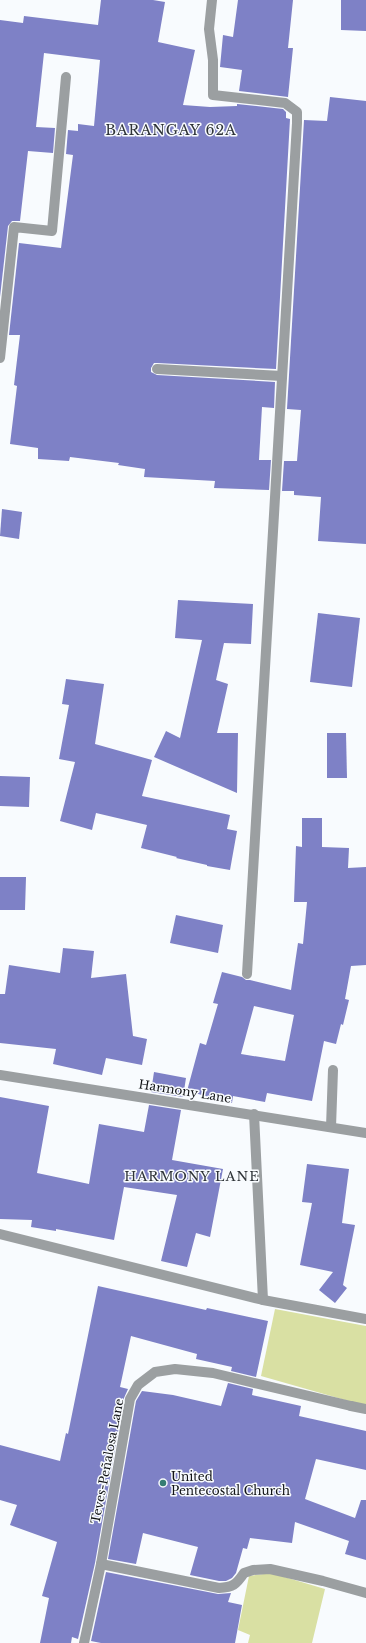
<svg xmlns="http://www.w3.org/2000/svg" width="366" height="1643" font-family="'Libre Baskerville',serif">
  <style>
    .green { fill: #d9e0a3 }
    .building { fill: #7e81c6; fill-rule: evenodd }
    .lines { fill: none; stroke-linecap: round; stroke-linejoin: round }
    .lane { stroke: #9b9fa1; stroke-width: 10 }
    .street { stroke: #9b9fa1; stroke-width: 10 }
    .poi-dot { fill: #367d74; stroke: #f8fbfe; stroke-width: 1.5 }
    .labels { text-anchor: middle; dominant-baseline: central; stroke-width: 3; stroke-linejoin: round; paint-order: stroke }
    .street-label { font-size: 12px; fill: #111316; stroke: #f8fbfe }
    .poi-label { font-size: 12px; fill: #111316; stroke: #f8fbfe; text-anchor: start }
    .neighbourhood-label { font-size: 13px; letter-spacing: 1px; fill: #2f3439; stroke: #f8fbfe }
    .quarter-label { font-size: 14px; letter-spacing: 1px; fill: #2f3439; stroke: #f8fbfe }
  </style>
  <rect width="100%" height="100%" fill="#f8fbfe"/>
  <!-- green -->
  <g class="green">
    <polygon points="275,1309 366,1326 366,1406 261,1376"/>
    <polygon points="271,1573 325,1589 312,1643 248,1643 250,1635 238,1630 249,1576"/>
  </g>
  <!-- building -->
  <g class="building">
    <polygon points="101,0 153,0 165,2 158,42 195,50 183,105 210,107 237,106 237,104 283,109 286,112 286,118 290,119 276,369 157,363 154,363 151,368 151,372 157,375 275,382 274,408 262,407 259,460 271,460 269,490 214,488 215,481 144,477 145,469 118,465 119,463 70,457 69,461 38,459 38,448 10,444 17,386 14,385 20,335 9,335 19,243 61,248 73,155 66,154 68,130 78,131 78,124 94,126 100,60 44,53 36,127 55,128 53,153 28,151 20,221 12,221 8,226 0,297 0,20 23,23 24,16 98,25"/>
    <polygon points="238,0 293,0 288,48 293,48 288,97 239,91 242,70 220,67 223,35 233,37"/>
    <polygon points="341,0 366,0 366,31 341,30"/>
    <polygon points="330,97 366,101 366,544 318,541 321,497 294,495 294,491 282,491 284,461 297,461 301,410 287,409 304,120 327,121"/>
    <polygon points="2,509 22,512 19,539 0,536"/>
    <polygon points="178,600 253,604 251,644 224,643 216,680 228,684 217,733 238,733 237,793 154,757 166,731 180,738 202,640 175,638"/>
    <polygon points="318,613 360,618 352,687 310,682"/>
    <polygon points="66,679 104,684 95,744 152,760 142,796 230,815 227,829 237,831 230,870 207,866 207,865 176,858 177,857 141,848 147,825 96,813 92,830 60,821 75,762 59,759 69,705 62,704"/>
    <polygon points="327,733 346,733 347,778 327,778"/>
    <polygon points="0,776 30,777 29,807 0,806"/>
    <path d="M302,818H322V847L349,848L348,868L366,867V965L351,966L345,999L349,1000L343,1025L341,1024L336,1044L324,1041L312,1101L267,1093L265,1102L233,1096L232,1103L187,1091L200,1043L206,1045L218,1004L213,1003L222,972L242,977L246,980H250L291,990L298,943L303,944L307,902H294L296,846L302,847ZM254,1006L294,1015L285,1061L241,1054Z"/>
    <polygon points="0,877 26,877 25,910 0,910"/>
    <polygon points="176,915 223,925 218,953 170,943"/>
    <polygon points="63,948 94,951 91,978 126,974 133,1036 147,1039 142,1065 106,1058 102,1075 53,1064 56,1049 0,1043 0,994 5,994 9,965 60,973"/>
    <polygon points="154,1072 186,1078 183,1097 151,1092"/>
    <polygon points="0,1097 49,1106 37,1173 89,1184 99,1124 144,1132 149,1105 181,1110 172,1160 223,1169 210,1237 196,1233 187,1267 161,1261 177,1195 124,1187 114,1240 56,1229 56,1231 31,1227 32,1220 0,1219"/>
    <polygon points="307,1164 349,1169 342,1223 355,1225 343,1285 347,1288 335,1303 319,1290 333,1272 300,1265 312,1203 302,1202"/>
    <polygon points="98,1286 206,1310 207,1308 268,1321 256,1377 231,1371 232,1367 196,1359 197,1354 131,1336 120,1387 128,1389 124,1398 95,1563 78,1639 72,1637 71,1643 40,1643 49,1598 42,1596 57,1542 10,1525 17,1505 0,1500 0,1445 60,1461 66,1433 68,1434"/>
    <polygon points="228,1383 253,1389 252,1395 301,1406 299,1416 366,1431 366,1470 316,1459 305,1499 355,1518 361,1500 366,1500 366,1560 345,1554 349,1541 295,1522 292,1543 250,1538 247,1549 243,1548 236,1573 232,1578 226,1581 219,1581 190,1575 198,1547 143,1533 136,1564 108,1559 136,1401 142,1391 173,1395 221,1406"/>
    <polygon points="106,1572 218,1594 231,1593 228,1602 242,1605 235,1643 101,1643 91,1641"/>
  </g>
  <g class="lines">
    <!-- lane -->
    <g class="lane">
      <polyline points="331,1127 333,1070"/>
      <polyline points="351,1406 366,1409"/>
      <path d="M101,1564L219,1588C233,1587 236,1585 244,1573L253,1570L270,1569L323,1581L366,1593"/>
    </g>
    <!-- street -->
    <g class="street">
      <polyline points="212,0 209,29 213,60 213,95 285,103 297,112 297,123 247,974"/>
      <polyline points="0,358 14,227 52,231 66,77"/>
      <polyline points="157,369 282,376"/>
      <polyline points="0,1075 366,1133"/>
      <polyline points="254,1114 263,1300"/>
      <polyline points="0,1234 263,1300 366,1319"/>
      <polyline points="84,1643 101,1564 130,1399 138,1385 155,1372 175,1369 213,1373 351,1406"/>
    </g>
  </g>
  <!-- markers -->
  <circle class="poi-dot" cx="163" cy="1483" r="4"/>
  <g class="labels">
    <!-- street labels -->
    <g class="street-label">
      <text transform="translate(185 1091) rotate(9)">Harmony Lane</text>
      <text transform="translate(107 1461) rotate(-79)">Teves-Peñalosa Lane</text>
    </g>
    <!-- poi labels -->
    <g class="poi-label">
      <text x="171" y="1476">United<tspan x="171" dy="14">Pentecostal Church</tspan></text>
    </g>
    <!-- neighbourhood labels -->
    <g class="neighbourhood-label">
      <text x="192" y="1176">HARMONY LANE</text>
    </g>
    <!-- quarter labels -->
    <g class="quarter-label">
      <text x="171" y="130">BARANGAY 62A</text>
    </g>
  </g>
</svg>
